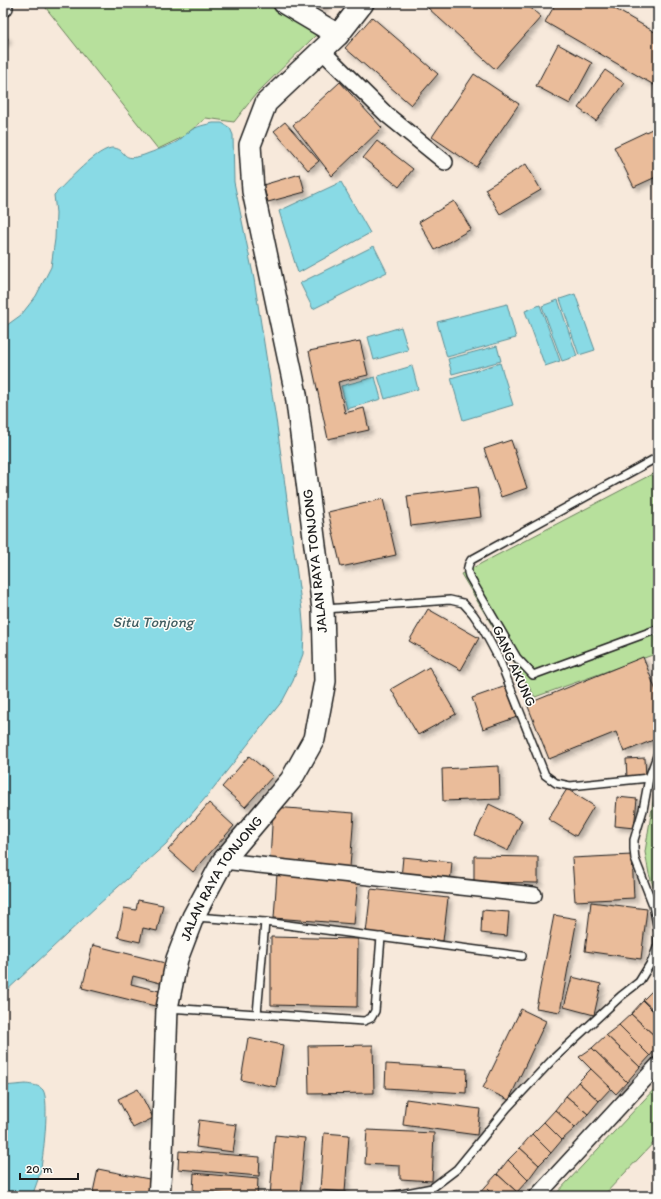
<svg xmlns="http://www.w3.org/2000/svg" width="661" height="1199" font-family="Itim,sans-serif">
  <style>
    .green { fill: #b7e09c; stroke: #6a7e5c }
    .water { fill: #89dae5; stroke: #5d8e95 }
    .building { fill: #eabc9a; stroke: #1c1c1c; filter: url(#shadow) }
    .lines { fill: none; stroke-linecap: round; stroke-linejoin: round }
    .lane-casing { stroke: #1c1c1c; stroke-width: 10 }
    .street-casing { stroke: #1c1c1c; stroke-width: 18 }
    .secondary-casing { stroke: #1c1c1c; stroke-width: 24 }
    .lane { stroke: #fdfcf7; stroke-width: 7 }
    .street { stroke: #fdfcf7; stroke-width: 15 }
    .secondary { stroke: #fdfcf7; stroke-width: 21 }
    .labels { text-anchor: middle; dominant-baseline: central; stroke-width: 3; stroke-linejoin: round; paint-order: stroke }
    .street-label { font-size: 14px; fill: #1c1c1c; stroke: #fdfcf7 }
    .water-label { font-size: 15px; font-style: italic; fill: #425e62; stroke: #fdfcf7 }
  </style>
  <defs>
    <filter id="shadow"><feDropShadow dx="3.5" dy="3.5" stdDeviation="2" flood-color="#0004"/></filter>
  </defs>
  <rect width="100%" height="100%" fill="#f7e9db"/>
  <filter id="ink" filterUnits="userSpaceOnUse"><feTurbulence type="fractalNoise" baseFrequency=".025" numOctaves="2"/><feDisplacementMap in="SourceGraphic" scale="8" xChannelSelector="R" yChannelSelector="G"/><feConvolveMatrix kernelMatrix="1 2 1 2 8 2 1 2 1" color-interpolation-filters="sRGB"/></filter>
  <g filter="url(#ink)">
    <!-- green -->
    <g class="green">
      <polygon points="42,3 270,3 317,34 256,94 234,122 206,118 183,137 158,149"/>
      <polygon points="658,471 658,653 535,697 461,574"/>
      <polygon points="658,770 658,804 655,846 658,864 658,900 649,874 645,852"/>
      <polygon points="658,1085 658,1138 603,1196 554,1196"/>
    </g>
    <!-- water -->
    <g class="water">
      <path d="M213,123H222L230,128L233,135L234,182L254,279L277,426L302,610L304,634L303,654L293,681L283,700L207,796L166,844L98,905L3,994V328L21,315L36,296L51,267L55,239L56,213L54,195C65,184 99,146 114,148C128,150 120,163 144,155C154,151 170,146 178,141C182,138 186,134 190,131C197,126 205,125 213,123Z"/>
      <polygon points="341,182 370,233 298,273 279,211"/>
      <polygon points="374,246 387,272 313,309 300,283"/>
      <polygon points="575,294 595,350 579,355 560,299"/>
      <polygon points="558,300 577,356 562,361 542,306"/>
      <polygon points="507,304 516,338 447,357 437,322"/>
      <polygon points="540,305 560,361 545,366 525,311"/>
      <polygon points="401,327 408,350 374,360 368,337"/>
      <polygon points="497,346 501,361 452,374 448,359"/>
      <polygon points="500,363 513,405 463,420 451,378"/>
      <polygon points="412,366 418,389 385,399 378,376"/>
      <polygon points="375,377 381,399 347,409 341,386"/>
      <path d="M26,1084C32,1085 39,1085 43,1090C50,1101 43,1159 40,1173C38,1180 35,1188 32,1196H3V1086Z"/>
    </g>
    <!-- building -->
    <g class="building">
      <polygon points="316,3 328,3 321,9"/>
      <polygon points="432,3 525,3 541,17 495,69 428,8"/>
      <polygon points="556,3 605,3 658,34 658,79 654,85 545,22"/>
      <polygon points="372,17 438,74 411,105 345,48"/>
      <polygon points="3,34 8,39 3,44"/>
      <polygon points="558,44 592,63 570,104 536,86"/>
      <polygon points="605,70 624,83 596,121 578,108"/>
      <polygon points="474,74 519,104 476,167 432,137"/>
      <polygon points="340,82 382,128 332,176 293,125"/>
      <polygon points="285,122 319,161 308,170 274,131"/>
      <polygon points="652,129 658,142 658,176 634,187 614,147"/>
      <polygon points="377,141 413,169 399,187 363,158"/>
      <polygon points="526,164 541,190 500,214 485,189"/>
      <polygon points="300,174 305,192 268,202 263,185"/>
      <polygon points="454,201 471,229 435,250 419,222"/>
      <polygon points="360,341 368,375 338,382 345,413 364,408 369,430 328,439 309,351"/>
      <polygon points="511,440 527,488 501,497 484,449"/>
      <polygon points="477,487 481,517 411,526 407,496"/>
      <polygon points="383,499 396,555 341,567 328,512"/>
      <polygon points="428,609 479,638 461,670 409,641"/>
      <polygon points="643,657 658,696 658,738 624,752 616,732 549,759 527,704"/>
      <polygon points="429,667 456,714 418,735 391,689"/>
      <polygon points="506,686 517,717 483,729 472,698"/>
      <polygon points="249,756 273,776 245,807 222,787"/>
      <polygon points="645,758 646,777 627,778 626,759"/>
      <polygon points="499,766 500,799 443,801 442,769"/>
      <polygon points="567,789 594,806 576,836 548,819"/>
      <polygon points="617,797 637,799 634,828 615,826"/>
      <polygon points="209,803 234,826 193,872 168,850"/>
      <polygon points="489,804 522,820 508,851 475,835"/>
      <polygon points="273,807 354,813 350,867 270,861"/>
      <polygon points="632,855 634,898 575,901 572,858"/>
      <polygon points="474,856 538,857 538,883 474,882"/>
      <polygon points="403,857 452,862 450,884 401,878"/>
      <polygon points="277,874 358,880 354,924 274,918"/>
      <polygon points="371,889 448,898 443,941 366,933"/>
      <polygon points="138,900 163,905 157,931 143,928 140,942 118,937 124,908 136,910"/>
      <polygon points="591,902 647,909 641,959 585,951"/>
      <polygon points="482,910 509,912 507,936 481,933"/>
      <polygon points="554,915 577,919 560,1012 536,1008"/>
      <polygon points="271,937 358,939 357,1007 271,1005"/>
      <polygon points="93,945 169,964 164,984 133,976 131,984 163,992 159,1007 82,988"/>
      <polygon points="572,977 601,984 594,1015 564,1007"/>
      <polygon points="658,985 658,1014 643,1000"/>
      <polygon points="643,1001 658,1016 658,1039 631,1014"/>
      <polygon points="521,1009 546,1021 509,1100 483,1088"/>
      <polygon points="631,1014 658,1039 658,1046 650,1056 619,1025"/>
      <polygon points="619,1025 650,1056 640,1067 606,1035"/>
      <polygon points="606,1035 640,1067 627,1082 592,1048"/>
      <polygon points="248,1038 283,1045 276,1087 241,1080"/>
      <polygon points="373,1045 374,1093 309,1094 308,1046"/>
      <polygon points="592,1048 627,1082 616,1094 579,1057"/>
      <polygon points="386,1064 467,1069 466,1093 385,1088"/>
      <polygon points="591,1069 611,1088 599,1101 578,1082"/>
      <polygon points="578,1082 599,1101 588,1114 566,1096"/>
      <polygon points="138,1089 153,1118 133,1128 118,1099"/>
      <polygon points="566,1096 588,1114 575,1128 555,1110"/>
      <polygon points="406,1099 480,1109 477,1135 403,1125"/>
      <polygon points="555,1110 575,1128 562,1140 544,1122"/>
      <polygon points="199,1120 237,1125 233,1152 196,1147"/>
      <polygon points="544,1122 562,1140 551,1153 532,1134"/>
      <polygon points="367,1130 434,1133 432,1181 400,1179 400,1166 365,1164"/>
      <polygon points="324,1133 349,1135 345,1192 320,1190"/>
      <polygon points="532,1134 551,1153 539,1165 520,1148"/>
      <polygon points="275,1135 305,1138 300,1196 270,1196"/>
      <polygon points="520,1148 539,1165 528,1180 508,1160"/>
      <polygon points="179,1151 260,1157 259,1176 178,1169"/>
      <polygon points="508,1160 528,1180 517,1192 497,1174"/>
      <polygon points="98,1169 154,1180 151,1196 112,1196 93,1192"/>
      <polygon points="194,1173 258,1179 257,1196 193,1191"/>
      <polygon points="497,1174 517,1192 512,1196 494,1196 485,1187"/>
      <polygon points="485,1187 494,1196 477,1196"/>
      <polygon points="192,1194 215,1196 192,1196"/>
    </g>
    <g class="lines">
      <!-- lane casing -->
      <g class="lane-casing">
        <g id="lane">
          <path d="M658,457L471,560C467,566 467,570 469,576L517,658L533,675L658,629"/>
          <polyline points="325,609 450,600 463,603 473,614 482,627 499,659 545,775 556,783 570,786 649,778"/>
          <polyline points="658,753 649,778 643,810 634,840 634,849 635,859 653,905 658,930"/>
          <polyline points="195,917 265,922 522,956"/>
          <polyline points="168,1008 364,1021 371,1018 375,1011 381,937"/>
          <polyline points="257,1014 265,922"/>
          <polyline points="391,1196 432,1188 457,1169 507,1108 553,1059 621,996 639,982 652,961 658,945 658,937"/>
        </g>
      </g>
      <!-- street casing -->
      <g class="street-casing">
        <g id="street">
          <polyline points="3,6 5,8"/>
          <polyline points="321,50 387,115 445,162"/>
          <polyline points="223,861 534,895"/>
          <polyline points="537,1196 658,1065"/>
        </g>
      </g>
      <!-- secondary casing -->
      <g class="secondary-casing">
        <g id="secondary">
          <polyline points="284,3 338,35"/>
          <path id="s1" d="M159,1196L162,1155L167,1008L177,959L193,917L223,861L291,780L314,739L325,681L323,609L296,394L253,191L250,145L266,103L338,35L363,3"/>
        </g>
      </g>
      <!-- lane -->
      <use href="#lane" class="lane"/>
      <!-- street -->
      <use href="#street" class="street"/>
      <!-- secondary -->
      <use href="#secondary" class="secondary"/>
    </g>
  </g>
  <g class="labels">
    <!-- street labels -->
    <g class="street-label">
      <text transform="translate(315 561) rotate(-96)">JALAN RAYA TONJONG</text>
      <text transform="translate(514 666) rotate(66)">GANG AKUNG</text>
      <text stroke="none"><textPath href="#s1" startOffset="331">JALAN RAYA TONJONG</textPath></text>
    </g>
    <!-- water labels -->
    <g class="water-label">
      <text x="153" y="622">Situ Tonjong</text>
    </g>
  </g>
  <!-- margin -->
  <rect width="661" height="1199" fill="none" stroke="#fdfcf7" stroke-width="16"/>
  <rect x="8" y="8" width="645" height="1183" fill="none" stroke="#1c1c1c" stroke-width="1.5" filter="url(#ink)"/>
  <!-- scale -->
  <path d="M20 1173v6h58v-6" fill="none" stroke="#1c1c1c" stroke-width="2"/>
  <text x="26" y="1173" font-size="12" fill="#1c1c1c" stroke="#fdfcf7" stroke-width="3" paint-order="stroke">20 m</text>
</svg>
